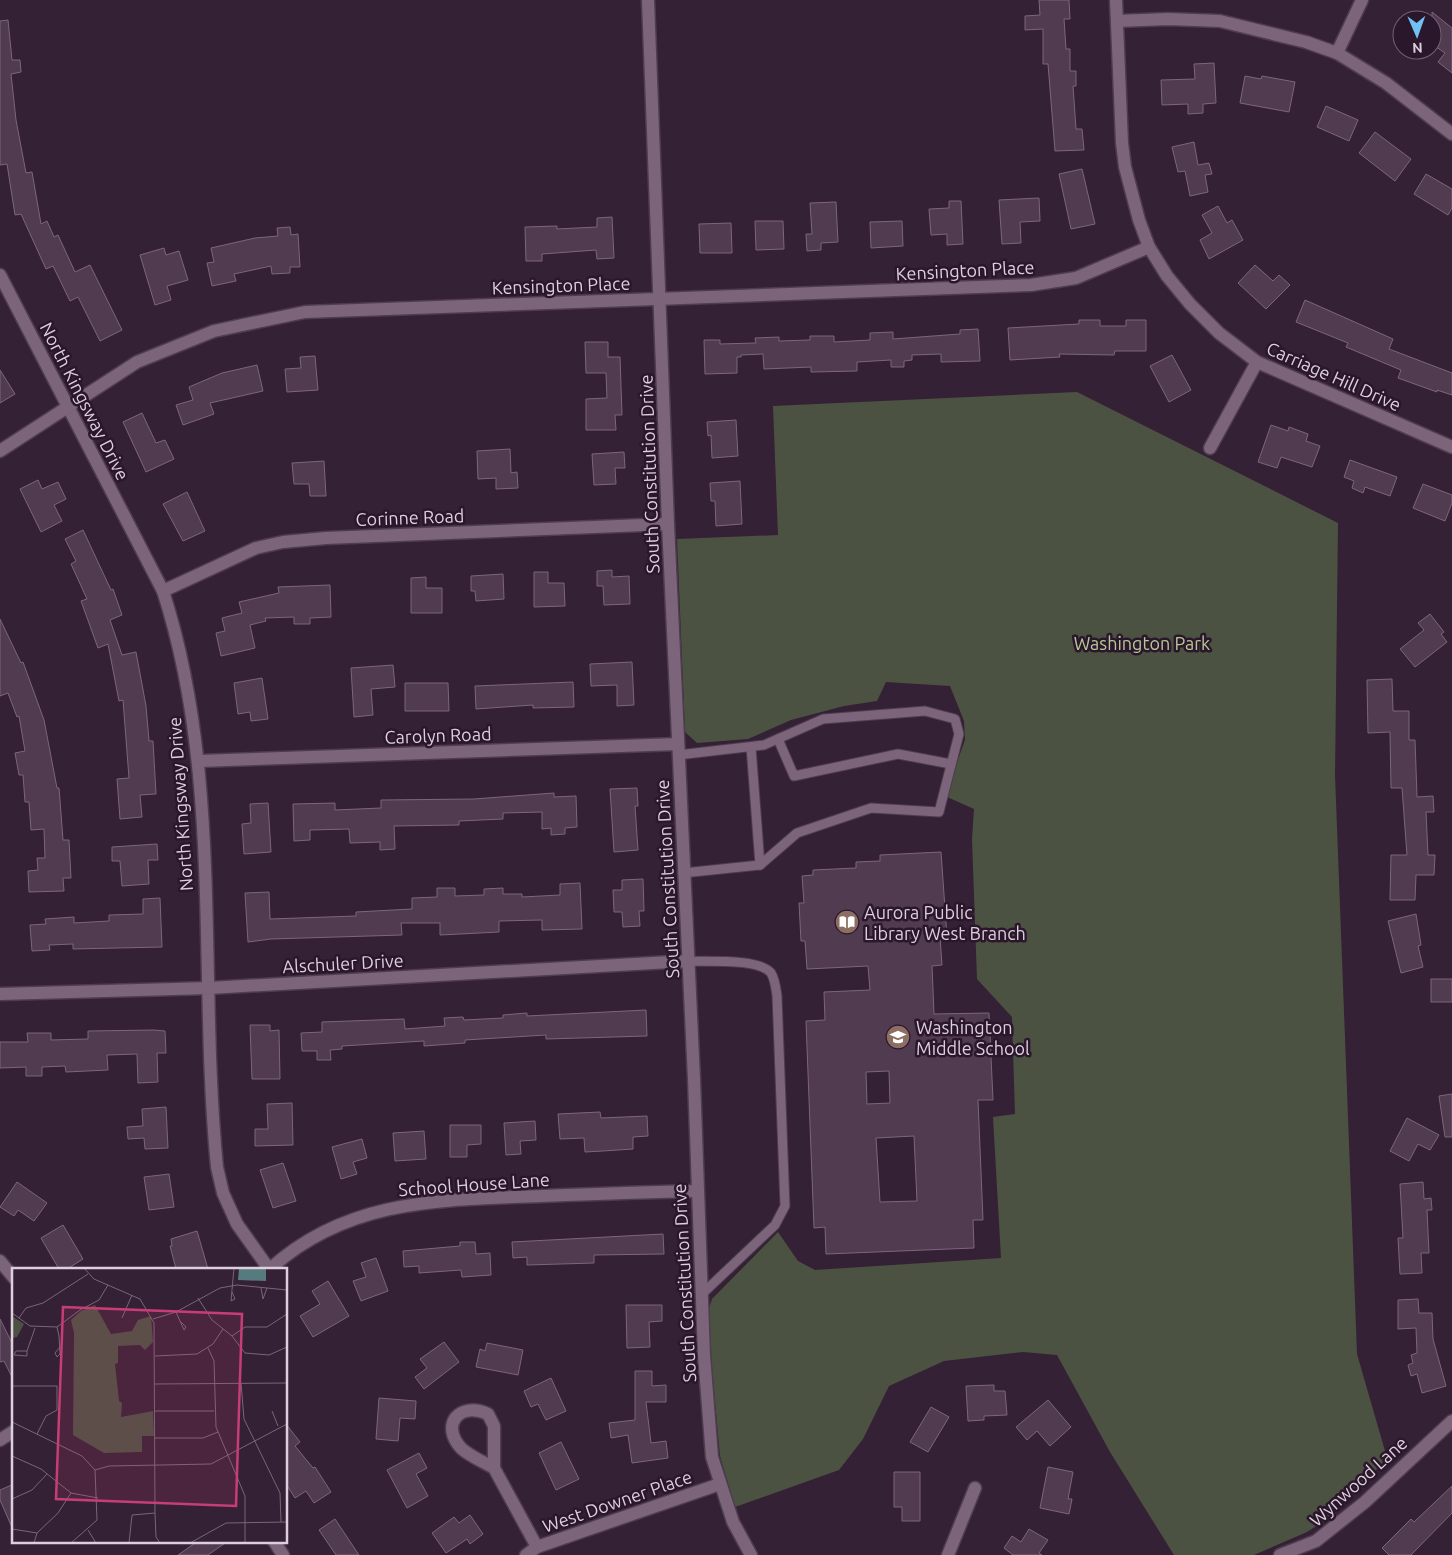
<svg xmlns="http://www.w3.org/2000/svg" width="1452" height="1555" font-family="Ubuntu,sans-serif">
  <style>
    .green { fill: #4c5242 }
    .building { fill: #513b51; stroke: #7e657d; fill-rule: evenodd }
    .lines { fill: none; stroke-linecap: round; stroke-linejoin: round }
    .lane-casing { stroke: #4e3d4e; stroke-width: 11 }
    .street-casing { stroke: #4e3d4e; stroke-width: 15 }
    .lane { stroke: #7c647b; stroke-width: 9 }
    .street { stroke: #7c647b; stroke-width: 12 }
    .labels { text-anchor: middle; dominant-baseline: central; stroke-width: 5; stroke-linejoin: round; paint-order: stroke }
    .street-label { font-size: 18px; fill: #ddcfdd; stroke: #2b172b }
    .park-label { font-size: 18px; fill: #b6c895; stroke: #2b172b }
    .poi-label { font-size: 18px; fill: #ddcfdd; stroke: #2b172b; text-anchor: start }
    .inset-road { fill: none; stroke: #786778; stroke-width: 1 }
    .view { fill: #c73d75; fill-opacity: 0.15; stroke: #c73d75; stroke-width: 2.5 }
    .inset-edge { fill: none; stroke: #ddcfdd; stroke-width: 2.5 }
  </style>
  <rect width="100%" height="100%" fill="#352135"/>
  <!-- green -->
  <polygon class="green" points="1077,392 1338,523 1335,775 1357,1354 1387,1458 1335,1514 1307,1532 1254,1555 1174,1555 1110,1452 1057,1355 1023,1352 944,1361 889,1386 863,1439 839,1470 735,1507 720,1456 707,1314 712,1299 778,1232 798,1261 815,1270 1001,1258 993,1117 1015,1114 1012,1017 977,979 972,839 974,809 945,796 965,740 964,721 950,686 886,682 877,701 844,706 791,720 748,739 697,743 685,732 677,539 778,535 773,406"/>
  <!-- building -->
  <g class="building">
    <polygon points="1039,0 1069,0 1070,19 1064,19 1066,49 1070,49 1070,71 1076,71 1076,86 1073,86 1076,129 1082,129 1084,150 1055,151 1048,64 1043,64 1043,29 1025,30 1025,16 1040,15"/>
    <polygon points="1432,12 1452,28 1452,73 1438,62 1445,53 1432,44"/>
    <polygon points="8,20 12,60 20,60 21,72 11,74 16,120 26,173 32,172 41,224 47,221 54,237 58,235 75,272 90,265 122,330 100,341 78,297 70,301 53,266 46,269 21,214 15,215 7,164 0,165 0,21"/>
    <polygon points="1214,63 1216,103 1203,104 1203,113 1188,114 1188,104 1162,105 1161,80 1195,79 1194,64"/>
    <polygon points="1245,76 1261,79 1262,76 1295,82 1289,112 1240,103"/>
    <polygon points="1326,106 1358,120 1349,141 1317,127"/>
    <polygon points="1375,132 1411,159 1395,181 1359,153"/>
    <polygon points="1194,142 1198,165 1209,163 1212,174 1205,175 1208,192 1190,196 1185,171 1178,172 1172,147"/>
    <polygon points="1082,169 1095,224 1071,229 1059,174"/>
    <polygon points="1426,174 1452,189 1452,208 1448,215 1414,194"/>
    <polygon points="1039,198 1040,221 1020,222 1021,243 1002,244 999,200"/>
    <polygon points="949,201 961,201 963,244 947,245 947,234 931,235 929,209 949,208"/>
    <polygon points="836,202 838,242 821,243 821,250 807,251 806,234 812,234 810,203"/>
    <polygon points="1218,206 1227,223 1232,220 1243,240 1209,259 1200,240 1212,233 1202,215"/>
    <polygon points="612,217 614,258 597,259 596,250 542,254 542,261 526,261 525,227 557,226 557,229 597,227 597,218"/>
    <polygon points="755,221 783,221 784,249 756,250"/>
    <polygon points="902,221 903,246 871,248 870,222"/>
    <polygon points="731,223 732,253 700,253 699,224"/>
    <polygon points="290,227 291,235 298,234 300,267 290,267 290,273 272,274 271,266 234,274 236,281 212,286 207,263 214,262 211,248 255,238 278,236 277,228"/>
    <polygon points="164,248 166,255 179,251 188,280 167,286 171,300 155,305 140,255"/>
    <polygon points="1255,265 1273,281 1279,275 1290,285 1266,309 1238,283"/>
    <polygon points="1305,300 1393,339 1389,349 1452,373 1452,395 1437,390 1437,392 1398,378 1401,370 1346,347 1348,343 1296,322"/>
    <polygon points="1079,320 1100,320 1100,326 1126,326 1126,320 1146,320 1146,351 1115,351 1114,355 1059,354 1060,357 1010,360 1008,328 1079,324"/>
    <polygon points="978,329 980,361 941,362 941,354 912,355 912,360 904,361 904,367 891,367 891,360 857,362 857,371 811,372 811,367 764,369 763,354 741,355 741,357 737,357 737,373 705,374 704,340 720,340 720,344 756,343 755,338 779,337 779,341 810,340 810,336 834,336 834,342 870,340 870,333 893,332 893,339 960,334 960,330"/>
    <polygon points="585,342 608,342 608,357 620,357 622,415 615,415 616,430 586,430 586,399 607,398 606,373 586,373"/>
    <polygon points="1172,355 1191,390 1169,402 1150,366"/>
    <polygon points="315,356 318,390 287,392 285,369 301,368 300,357"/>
    <polygon points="257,365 263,391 210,403 214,414 183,425 176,405 193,400 189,387 222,373"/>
    <polygon points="0,370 15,394 0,403"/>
    <polygon points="142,413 156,443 165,440 174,459 146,472 123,422"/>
    <polygon points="736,420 738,456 712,458 711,435 708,436 707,422"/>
    <polygon points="1271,425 1288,431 1289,427 1308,434 1306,441 1320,446 1312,467 1281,457 1277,468 1258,462"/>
    <polygon points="510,449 511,473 517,472 518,488 496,489 496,478 478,479 477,451"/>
    <polygon points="624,452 625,468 615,468 616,484 594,485 592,454"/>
    <polygon points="1350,460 1397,477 1390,496 1365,487 1363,493 1352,488 1354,481 1344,477"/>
    <polygon points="324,461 326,496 310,496 309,484 294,484 292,463"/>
    <polygon points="38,480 42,489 58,482 66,499 54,505 62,521 41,532 20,489"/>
    <polygon points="740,481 742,524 716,526 715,501 711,501 710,483"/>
    <polygon points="1423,484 1452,495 1452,503 1445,521 1413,508"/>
    <polygon points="187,492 205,531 183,541 163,504"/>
    <polygon points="83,530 111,590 113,589 122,615 110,620 122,655 136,652 146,706 149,741 153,741 156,794 140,795 142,817 120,819 117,779 129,778 123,700 119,701 108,644 98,648 81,601 87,599 71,564 76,561 65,539"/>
    <polygon points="612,570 612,577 629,576 630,604 604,605 603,586 597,586 597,571"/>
    <polygon points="534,572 548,572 548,583 564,583 565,606 534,607"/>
    <polygon points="503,574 504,599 476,601 475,591 471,591 471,576"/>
    <polygon points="426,577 426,588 442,588 442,613 411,613 411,578"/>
    <polygon points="330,585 331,617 310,618 310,624 294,624 294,617 265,618 266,621 250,625 255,648 221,656 216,633 225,631 222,618 242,613 239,602 279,593 278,587"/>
    <polygon points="1430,614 1444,632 1441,634 1447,642 1415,667 1400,649 1424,630 1418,623"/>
    <polygon points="0,619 21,663 23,662 44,720 57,788 59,788 63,840 69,840 71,878 63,878 64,891 29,892 28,871 38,870 37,858 45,858 44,829 31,830 29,802 25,802 23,775 19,775 15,753 25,751 19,716 17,717 8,693 0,696"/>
    <polygon points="632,662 634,705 617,706 617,685 591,686 590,664"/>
    <polygon points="393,665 395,687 371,689 373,715 354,717 351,668"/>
    <polygon points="262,678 268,719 251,721 250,712 238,714 234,683"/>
    <polygon points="1392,679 1393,711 1409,711 1409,740 1415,740 1417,797 1433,796 1434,812 1426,812 1428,855 1435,855 1434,875 1416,875 1415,900 1390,900 1391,855 1407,855 1402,788 1391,788 1390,732 1368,733 1367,680"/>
    <polygon points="573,682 574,707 533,708 533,705 476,709 475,686"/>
    <polygon points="405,683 448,683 449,711 405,711"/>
    <polygon points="637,788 638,806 635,806 638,850 614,852 610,789"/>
    <polygon points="554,793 554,797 576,796 577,827 565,828 565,834 551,835 551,828 542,829 542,812 503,813 503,819 459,821 459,825 394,826 395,849 380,850 380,842 350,843 349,829 310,830 310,840 294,841 293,804 335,803 335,810 381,808 381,800 474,799"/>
    <polygon points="268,803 271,852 244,854 242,824 251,823 250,804"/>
    <polygon points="157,844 158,860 148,860 149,884 122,886 120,861 112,861 112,847"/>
    <path d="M941,852L947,937H940L942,965L932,966L934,1014L989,1013L993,1100H978L983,1220H973L974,1248L826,1254L825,1227L814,1228L806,1021L825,1020L824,992L870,990L868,966L807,969L805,941H801L799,903H804L802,876L813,875V870L856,868V862L880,861V855ZM889,1071L890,1103L867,1104L866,1072ZM914,1136L917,1201L880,1202L876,1138Z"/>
    <polygon points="643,879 644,911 639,911 640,926 623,927 622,912 614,912 613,890 622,890 622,880"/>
    <polygon points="580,883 582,929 542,930 542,920 499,921 499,932 440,935 440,923 401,923 402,935 271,939 248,942 245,893 269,892 270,919 356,916 356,912 412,909 412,898 437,897 437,888 455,888 455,896 484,895 484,889 503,888 503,894 522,894 522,897 560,895 560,884"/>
    <polygon points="160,898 162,947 73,949 73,944 49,945 50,950 32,951 30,925 46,924 45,919 74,917 74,923 109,921 109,915 143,914 143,899"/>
    <polygon points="1416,914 1421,945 1418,946 1423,967 1401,973 1388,921"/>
    <rect x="1431" y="979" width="21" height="23"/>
    <polygon points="646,1010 647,1036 546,1039 546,1035 465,1040 465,1043 424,1046 424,1041 342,1046 342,1049 330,1050 331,1060 317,1060 317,1051 302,1051 301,1033 322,1032 322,1022 404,1019 405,1029 445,1026 444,1018 463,1017 464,1020 503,1018 503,1015 527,1013 527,1016"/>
    <polygon points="250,1025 270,1025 270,1031 279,1030 280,1079 252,1079"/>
    <polygon points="154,1030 165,1031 166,1053 157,1053 158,1082 138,1083 137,1054 107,1055 108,1070 66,1072 65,1066 42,1067 42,1076 26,1076 26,1067 0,1068 0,1042 28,1042 27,1033 51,1033 51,1040 88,1039 88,1031"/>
    <polygon points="1452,1094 1452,1137 1445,1137 1439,1096"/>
    <polygon points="292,1103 293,1145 255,1146 255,1129 268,1129 267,1104"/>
    <polygon points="166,1107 168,1148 145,1149 144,1138 128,1139 127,1127 143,1126 142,1109"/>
    <polygon points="600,1112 601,1118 647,1116 648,1136 633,1137 633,1149 603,1151 585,1152 584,1138 560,1139 558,1114"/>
    <polygon points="1407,1118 1439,1135 1430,1150 1418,1144 1409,1161 1390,1151"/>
    <polygon points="535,1121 536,1140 520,1141 521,1154 506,1155 504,1123"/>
    <polygon points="450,1125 481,1125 481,1144 467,1145 467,1157 450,1157"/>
    <polygon points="424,1131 426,1159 395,1161 393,1133"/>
    <polygon points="362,1139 367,1158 353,1162 357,1174 341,1179 332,1147"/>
    <polygon points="283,1163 296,1201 273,1208 260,1170"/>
    <polygon points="169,1174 174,1207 149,1210 144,1177"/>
    <polygon points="17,1182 47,1203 34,1221 18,1210 14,1216 0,1207"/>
    <polygon points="1423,1182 1424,1199 1431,1198 1432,1210 1427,1210 1429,1253 1421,1253 1422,1273 1400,1274 1398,1238 1403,1238 1400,1184"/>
    <polygon points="63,1225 83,1259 67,1269 59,1269 41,1238"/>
    <polygon points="197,1231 208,1269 176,1269 170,1246 172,1246 171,1239"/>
    <polygon points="663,1234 664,1254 594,1255 594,1263 527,1265 527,1257 513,1258 512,1242"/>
    <polygon points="460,1242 475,1242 476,1254 490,1253 491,1275 462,1277 461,1270 419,1273 419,1266 404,1267 403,1251 460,1246"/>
    <polygon points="376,1258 388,1291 361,1301 353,1281 366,1277 361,1263"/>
    <polygon points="328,1281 349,1316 313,1337 300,1316 320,1304 312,1291"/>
    <polygon points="1418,1299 1419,1313 1432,1313 1433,1339 1446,1386 1422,1393 1417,1374 1411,1376 1408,1365 1413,1363 1411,1355 1417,1353 1416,1328 1398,1329 1398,1300"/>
    <polygon points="626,1305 662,1305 662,1321 649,1322 650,1347 627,1348"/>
    <polygon points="0,1319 14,1347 14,1381 4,1361 0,1362"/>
    <polygon points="444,1342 459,1362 424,1389 415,1377 427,1368 420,1359"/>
    <polygon points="487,1343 523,1350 518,1375 476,1367 480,1349 485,1351"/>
    <polygon points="635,1371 652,1371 652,1386 666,1385 666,1402 646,1402 651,1443 666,1441 668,1458 632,1463 628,1435 611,1438 609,1423 635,1420"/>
    <polygon points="551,1378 566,1411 546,1420 538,1404 531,1407 524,1391"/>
    <polygon points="994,1385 994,1391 1005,1391 1007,1415 984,1416 984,1420 968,1421 966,1386"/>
    <polygon points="379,1398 416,1401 415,1419 400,1418 398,1441 376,1439"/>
    <polygon points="1048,1400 1071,1427 1050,1446 1037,1431 1027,1440 1016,1427"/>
    <polygon points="931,1407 949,1417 928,1452 910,1442"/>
    <polygon points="286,1424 300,1442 295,1446 313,1468 315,1467 331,1492 314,1503 306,1491 295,1498 286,1484"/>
    <polygon points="561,1442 579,1479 556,1490 539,1453"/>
    <polygon points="419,1453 427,1468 416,1474 428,1496 407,1508 387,1470"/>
    <polygon points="1048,1467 1073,1472 1068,1499 1072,1499 1069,1514 1040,1508"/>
    <polygon points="894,1472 920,1472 920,1521 902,1521 902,1507 894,1507"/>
    <polygon points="14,1484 14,1532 0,1500 0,1490"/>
    <polygon points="1452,1486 1452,1513 1411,1555 1389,1555 1382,1548 1411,1519 1414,1522"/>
    <polygon points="470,1515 483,1534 470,1544 467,1539 446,1553 432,1533 454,1517 459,1523"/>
    <polygon points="335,1519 359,1555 336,1555 319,1530"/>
    <polygon points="1029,1529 1048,1540 1039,1553 1042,1555 1013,1555 1004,1548 1012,1536 1021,1542"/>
    <polygon points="198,1541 228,1541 208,1555 178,1555"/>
  </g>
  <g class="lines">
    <!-- lane casing -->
    <g class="lane-casing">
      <g id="lane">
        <polyline points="778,739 794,776 898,754 951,764"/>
        <polyline points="751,747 760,865"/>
        <polyline points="678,755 764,745 823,719 925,711 955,719 959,734 939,812 871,808 797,833 760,865 683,873"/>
        <path d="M688,961C707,962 759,958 771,973C775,979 776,989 777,996L785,1206L775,1225L702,1294"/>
      </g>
    </g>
    <!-- street casing -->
    <g class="street-casing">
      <g id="street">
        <polyline points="648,0 668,524 694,1079 704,1355 712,1457 733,1522 751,1555"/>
        <polyline points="1116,0 1122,143 1125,167 1139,220 1149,247 1167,276 1190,304 1219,333 1257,362 1452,447"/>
        <polyline points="1117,21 1168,19 1220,21 1306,42 1337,53 1386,83 1452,134"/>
        <polyline points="1337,53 1362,0"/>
        <path d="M0,275L163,591C223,776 198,975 217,1167L223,1193L237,1224L269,1269"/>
        <polyline points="1210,448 1257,362"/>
        <polyline points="0,451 137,362 214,331 305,312 1031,285 1076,278 1149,247"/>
        <polyline points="163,591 256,548 283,542 326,538 668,524"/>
        <polyline points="199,761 678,744"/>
        <polyline points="0,994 209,988 688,961"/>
        <polyline points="0,1261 14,1278"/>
        <path d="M270,1269C348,1198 443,1200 542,1196C593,1194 645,1192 697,1191"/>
        <polyline points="0,1440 14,1431"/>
        <path d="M494,1468C484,1462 469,1456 461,1448C440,1425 459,1401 488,1414L494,1426V1468L537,1547"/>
        <polyline points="274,1541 283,1555"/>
        <polyline points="526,1555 537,1547 720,1484"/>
        <polyline points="948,1555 975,1488"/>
        <polyline points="1280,1555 1316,1541 1365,1502 1452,1421"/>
      </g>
    </g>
    <!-- lane -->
    <use href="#lane" class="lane"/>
    <!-- street -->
    <use href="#street" class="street"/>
  </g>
  <!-- icons -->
  <defs>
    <g id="library-disc" transform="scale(1.25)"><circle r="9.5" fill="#8d6e63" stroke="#2b172b"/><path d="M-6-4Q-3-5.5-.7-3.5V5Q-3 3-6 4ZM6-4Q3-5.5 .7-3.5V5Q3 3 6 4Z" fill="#fff"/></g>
    <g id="school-disc" transform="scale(1.25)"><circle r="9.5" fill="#8d6e63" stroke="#2b172b"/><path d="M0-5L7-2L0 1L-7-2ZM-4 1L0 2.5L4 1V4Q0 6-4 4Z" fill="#fff"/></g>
  </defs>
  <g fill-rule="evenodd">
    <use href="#library-disc" x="847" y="922"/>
    <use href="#school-disc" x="898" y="1037"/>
  </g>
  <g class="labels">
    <!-- street labels -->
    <g class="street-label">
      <text transform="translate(965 270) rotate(-3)">Kensington Place</text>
      <text transform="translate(561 285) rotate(-2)">Kensington Place</text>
      <text transform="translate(1334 376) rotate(24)">Carriage Hill Drive</text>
      <text transform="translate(85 401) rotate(63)">North Kingsway Drive</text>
      <text transform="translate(649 474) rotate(-92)">South Constitution Drive</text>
      <text transform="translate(410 517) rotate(-2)">Corinne Road</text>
      <text transform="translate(438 735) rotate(-2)">Carolyn Road</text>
      <text transform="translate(180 804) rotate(-94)">North Kingsway Drive</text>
      <text transform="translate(667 879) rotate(-93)">South Constitution Drive</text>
      <text transform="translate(343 963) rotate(-3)">Alschuler Drive</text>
      <text transform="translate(474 1184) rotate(-4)">School House Lane</text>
      <text transform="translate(684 1283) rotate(-93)">South Constitution Drive</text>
      <text transform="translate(1358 1481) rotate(-42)">Wynwood Lane</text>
      <text transform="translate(617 1501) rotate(-19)">West Downer Place</text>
    </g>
    <!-- park labels -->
    <g class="park-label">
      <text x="1142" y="643">Washington Park</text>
    </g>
    <!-- poi labels -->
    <g class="poi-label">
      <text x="864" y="912">Aurora Public<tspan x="864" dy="21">Library West Branch</tspan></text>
      <text x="916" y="1027">Washington<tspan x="916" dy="21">Middle School</tspan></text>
    </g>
  </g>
  <!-- overview -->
  <g transform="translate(12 1268)">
    <rect width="275" height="275" fill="#352135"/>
    <path d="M83,37L99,66L120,63L126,52L139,48L141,74L133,82L128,77L106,78V95L103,96L107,133L110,135L109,149L141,143L142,168H130V184L92,185L61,167L62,65L59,52L69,43ZM0,48L12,56L5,69L0,70Z" fill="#4c5242"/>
    <path d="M227,0L254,1V13L226,12Z" fill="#557b7e"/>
    <path class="inset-road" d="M72,0L82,11L128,31L142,55L143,245L120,247L117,275M249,20L251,31L255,20M220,24L223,31L219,33L222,0M186,30L200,52L220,68L233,85L257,87L275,79M164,44L172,62L174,59L169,54M0,45L18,58L45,59L68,42L87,32L96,17M7,50L14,40L31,35L76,6M110,50L120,27M141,51L164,44L208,20L225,17L275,22M45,59L47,68L48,86L45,89L43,85L48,79M220,68L233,59H255L275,46M196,80L202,93L204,159L233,228V275M15,83V88L2,87L4,83H15L23,60M143,88L185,86L201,76L211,61M229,115L232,151L268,225L269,254M143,116L275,115M0,118H45V142L34,148L25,166M143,143H202M260,143L266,158M0,154L70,188L83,202L85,252L59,275M143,170H191L206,164M0,188L29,201L59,225L86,230M83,202L97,198L199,196L275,156M0,231L20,222L35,206M143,245L144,269L148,275M0,261L25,265M76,262L84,275M22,275L25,265L46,245L59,225M178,275L214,255L275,254"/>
    <path class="view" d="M51,39L230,46L224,238L44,231Z"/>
    <rect width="275" height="275" class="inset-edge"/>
  </g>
  <!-- north arrow -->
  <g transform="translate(1417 35) rotate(178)"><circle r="24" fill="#2b172b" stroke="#726172"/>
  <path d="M0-4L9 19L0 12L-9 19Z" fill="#72c1f5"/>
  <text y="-8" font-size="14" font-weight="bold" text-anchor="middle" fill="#ddcfdd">N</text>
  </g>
</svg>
